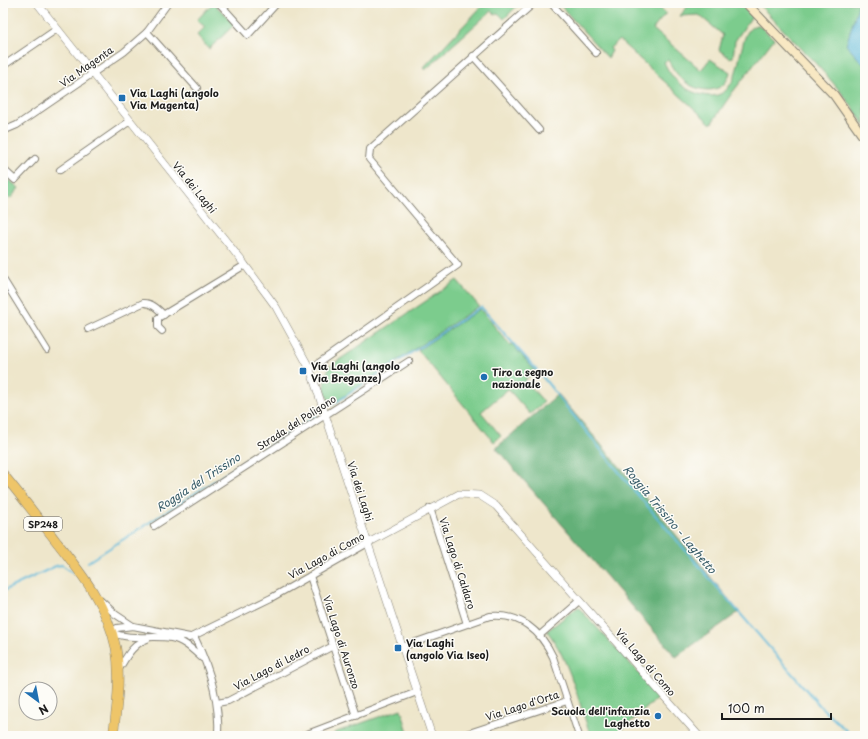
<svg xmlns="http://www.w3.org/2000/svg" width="868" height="739" font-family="'Playpen Sans',sans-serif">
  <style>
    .green { fill: #7bcc8d; stroke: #4c7454 }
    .forest { fill: #64b078; stroke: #40664a }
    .water { fill: #5ab7d8; stroke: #3b6a7a }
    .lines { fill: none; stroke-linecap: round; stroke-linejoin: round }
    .stream { stroke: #5ab7d8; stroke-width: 2 }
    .minor-casing { stroke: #858174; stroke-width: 8 }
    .tertiary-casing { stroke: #858174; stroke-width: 8 }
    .secondary-casing { stroke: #858174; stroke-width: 10 }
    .primary-casing { stroke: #858174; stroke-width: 10 }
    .minor { stroke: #fff; stroke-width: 6 }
    .tertiary { stroke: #fff; stroke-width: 7 }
    .secondary { stroke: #f8e8c3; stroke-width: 8 }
    .primary { stroke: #eec569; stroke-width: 9 }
    .poi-dot { fill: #1f6fb2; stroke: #fdfcf7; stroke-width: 1.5 }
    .labels { text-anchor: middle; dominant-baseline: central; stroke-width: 3; stroke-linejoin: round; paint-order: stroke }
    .shield { fill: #fdfcf7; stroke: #605f5e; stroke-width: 1 }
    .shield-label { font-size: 9px; font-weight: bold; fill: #1c1c1c }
    .street-label { font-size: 10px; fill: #1c1c1c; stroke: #fdfcf7 }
    .poi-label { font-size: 10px; font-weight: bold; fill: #1c1c1c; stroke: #fdfcf7; text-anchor: start }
    .water-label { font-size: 11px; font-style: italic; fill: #355a67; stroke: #fdfcf7 }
  </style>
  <rect width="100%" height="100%" fill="#fdfcf7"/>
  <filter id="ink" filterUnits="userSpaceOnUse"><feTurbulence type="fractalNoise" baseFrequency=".025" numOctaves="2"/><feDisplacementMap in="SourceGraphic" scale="8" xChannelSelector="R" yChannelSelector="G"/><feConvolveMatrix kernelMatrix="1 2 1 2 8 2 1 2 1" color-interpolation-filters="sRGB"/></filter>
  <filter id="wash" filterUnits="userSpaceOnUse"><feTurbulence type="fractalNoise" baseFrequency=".012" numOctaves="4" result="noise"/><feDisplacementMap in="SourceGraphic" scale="16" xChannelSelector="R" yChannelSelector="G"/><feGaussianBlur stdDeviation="0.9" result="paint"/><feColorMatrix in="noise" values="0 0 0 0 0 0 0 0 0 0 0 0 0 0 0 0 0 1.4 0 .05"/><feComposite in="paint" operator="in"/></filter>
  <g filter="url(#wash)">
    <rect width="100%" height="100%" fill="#eee6cb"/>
    <!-- green -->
    <g class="green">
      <polygon points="213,3 235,24 209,49 197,35 205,27 197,20"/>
      <polygon points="485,3 520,3 504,19 498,13 495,15 491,11 425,70 423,68"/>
      <path d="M558,3H639L642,6L644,4L649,8L654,3L666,13L653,29L701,70L710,59L730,72C725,96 697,93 683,80C676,74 672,67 668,60L664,62C670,76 681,88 696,93C752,113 730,24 759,25L774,39L732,93L711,124L619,40L610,48L612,51L608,58Z"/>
      <polygon points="690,3 740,3 752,16 735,41 733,57 730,58 719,50 723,35 699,15 680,16"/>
      <path d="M758,3H865V126C837,80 794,43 758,3Z"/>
      <polygon points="3,175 19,188 10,199 3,194"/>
      <path d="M457,280L479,306L331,405C323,388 322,383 330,366Z"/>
      <polygon points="480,309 510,345 512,344 535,371 525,380 544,402 530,414 508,389 481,412 501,436 494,442 418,350"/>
      <path d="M578,607L660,696L615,736H591C578,702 570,660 547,631Z"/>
      <polygon points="401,709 408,732 396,736 335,736 334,733"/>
    </g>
    <!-- forest -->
    <polygon class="forest" points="558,394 642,493 739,612 676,657 496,448"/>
    <!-- water -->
    <polygon class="water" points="859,3 865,3 865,66 846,45"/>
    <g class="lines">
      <!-- stream -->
      <g class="stream">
        <polyline points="332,405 481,307 541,375 631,487 711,580 821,707 852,736"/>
        <polyline points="88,562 317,415"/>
        <polyline points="3,591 56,566 62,565 72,572"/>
      </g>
    </g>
  </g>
  <g filter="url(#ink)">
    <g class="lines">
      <!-- minor casing -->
      <g class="minor-casing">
        <g id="minor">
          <polyline points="219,3 248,35 277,3"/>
          <polyline points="551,3 596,53"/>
          <polyline points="147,32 197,88"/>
          <polyline points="473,56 539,130"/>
          <polyline points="3,66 57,29"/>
          <polyline points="3,131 17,125 124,52 147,32 168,3"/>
          <polyline points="3,169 15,180 35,159"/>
          <polyline points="60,170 130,121"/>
          <polyline points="3,279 47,350"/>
          <path d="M88,329L143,303C151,302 158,309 164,315"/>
          <polyline points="162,331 158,327 158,318 245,265"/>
          <polyline points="310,369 458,265 369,159 370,149 534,3"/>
          <polyline points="430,508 467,624"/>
          <polyline points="154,526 409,361"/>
          <polyline points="310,576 356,716"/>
          <polyline points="100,600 115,614 133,626"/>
          <polyline points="540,635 579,601"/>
          <polyline points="189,638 271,598 368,543"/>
          <path d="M402,647L490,616C520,613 541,631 553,657L579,736"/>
          <path d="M202,658C193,650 183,640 171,638C151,635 130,641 111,632L117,628L133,626L195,638C210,669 220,702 218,736"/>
          <path d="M119,669C127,656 132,645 147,639"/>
          <polyline points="217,703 228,701 333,646"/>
          <polyline points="302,736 417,692"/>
          <polyline points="460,736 567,701"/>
        </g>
      </g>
      <!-- tertiary casing -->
      <g class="tertiary-casing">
        <g id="tertiary">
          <polyline points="37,3 245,265 276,307 310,369 432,736"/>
          <polyline points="368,543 459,494 479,495 496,506 699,736"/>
        </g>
      </g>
      <!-- secondary casing -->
      <g class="secondary-casing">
        <polyline id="secondary" points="746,3 834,95 865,139"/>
      </g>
      <!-- primary casing -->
      <g class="primary-casing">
        <path id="primary" d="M3,474C21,496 38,518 56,541C82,574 107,605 116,648C121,677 117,707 113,736"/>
      </g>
      <!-- minor -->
      <use href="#minor" class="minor"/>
      <!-- tertiary -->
      <use href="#tertiary" class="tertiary"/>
      <!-- secondary -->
      <use href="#secondary" class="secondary"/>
      <!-- primary -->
      <use href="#primary" class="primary"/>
    </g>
  </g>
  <!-- markers -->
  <g class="poi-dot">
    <rect x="118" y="94" width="8" height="8" rx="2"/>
    <rect x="299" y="367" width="8" height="8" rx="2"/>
    <circle cx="484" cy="377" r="4"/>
    <rect x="394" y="644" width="8" height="8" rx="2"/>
    <circle cx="658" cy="716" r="4"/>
  </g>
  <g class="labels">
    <!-- shield labels -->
    <rect class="shield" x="24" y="517" width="38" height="14" rx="3"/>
    <g class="shield-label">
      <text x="43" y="524">SP248</text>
    </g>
    <!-- street labels -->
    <g class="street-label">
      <text transform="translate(86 66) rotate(-35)">Via Magenta</text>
      <text transform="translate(195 187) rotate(51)">Via dei Laghi</text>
      <text transform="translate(296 422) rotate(-33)">Strada del Poligono</text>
      <text transform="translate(361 491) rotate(72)">Via dei Laghi</text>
      <text transform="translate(326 555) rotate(-29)">Via Lago di Como</text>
      <text transform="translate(458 563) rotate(72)">Via Lago di Caldaro</text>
      <text transform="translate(342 642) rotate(72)">Via Lago di Auronzo</text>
      <text transform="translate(646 662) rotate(49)">Via Lago di Como</text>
      <text transform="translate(271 667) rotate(-28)">Via Lago di Ledro</text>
      <text transform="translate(522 705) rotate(-18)">Via Lago d'Orta</text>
    </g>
    <!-- poi labels -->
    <g class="poi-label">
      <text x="130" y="92">Via Laghi (angolo<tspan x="130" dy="12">Via Magenta)</tspan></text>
      <text x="311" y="365">Via Laghi (angolo<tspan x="311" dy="12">Via Breganze)</tspan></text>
      <text x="492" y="371">Tiro a segno<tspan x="492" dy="12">nazionale</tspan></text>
      <text x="406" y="642">Via Laghi<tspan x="406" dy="12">(angolo Via Iseo)</tspan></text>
      <text x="650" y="710" text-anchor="end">Scuola dell'infanzia<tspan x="650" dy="12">Laghetto</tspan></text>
    </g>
    <!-- water labels -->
    <g class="water-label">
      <text transform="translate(198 482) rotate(-33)">Roggia del Trissino</text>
      <text transform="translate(670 519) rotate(50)">Roggia Trissino - Laghetto</text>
    </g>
  </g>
  <!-- margin -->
  <rect width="868" height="739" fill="none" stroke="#fdfcf7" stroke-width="16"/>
  <!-- north arrow -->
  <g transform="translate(38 701) rotate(148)"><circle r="19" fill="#fdfcf7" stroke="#a3a29f"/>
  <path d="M0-3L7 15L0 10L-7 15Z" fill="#1f6fb2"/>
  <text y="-6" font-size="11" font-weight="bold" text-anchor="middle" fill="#1c1c1c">N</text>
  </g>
  <!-- scale -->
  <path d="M722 713v6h109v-6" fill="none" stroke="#1c1c1c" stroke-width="2"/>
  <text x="728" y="713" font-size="12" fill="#1c1c1c" stroke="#fdfcf7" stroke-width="3" paint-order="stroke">100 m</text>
</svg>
